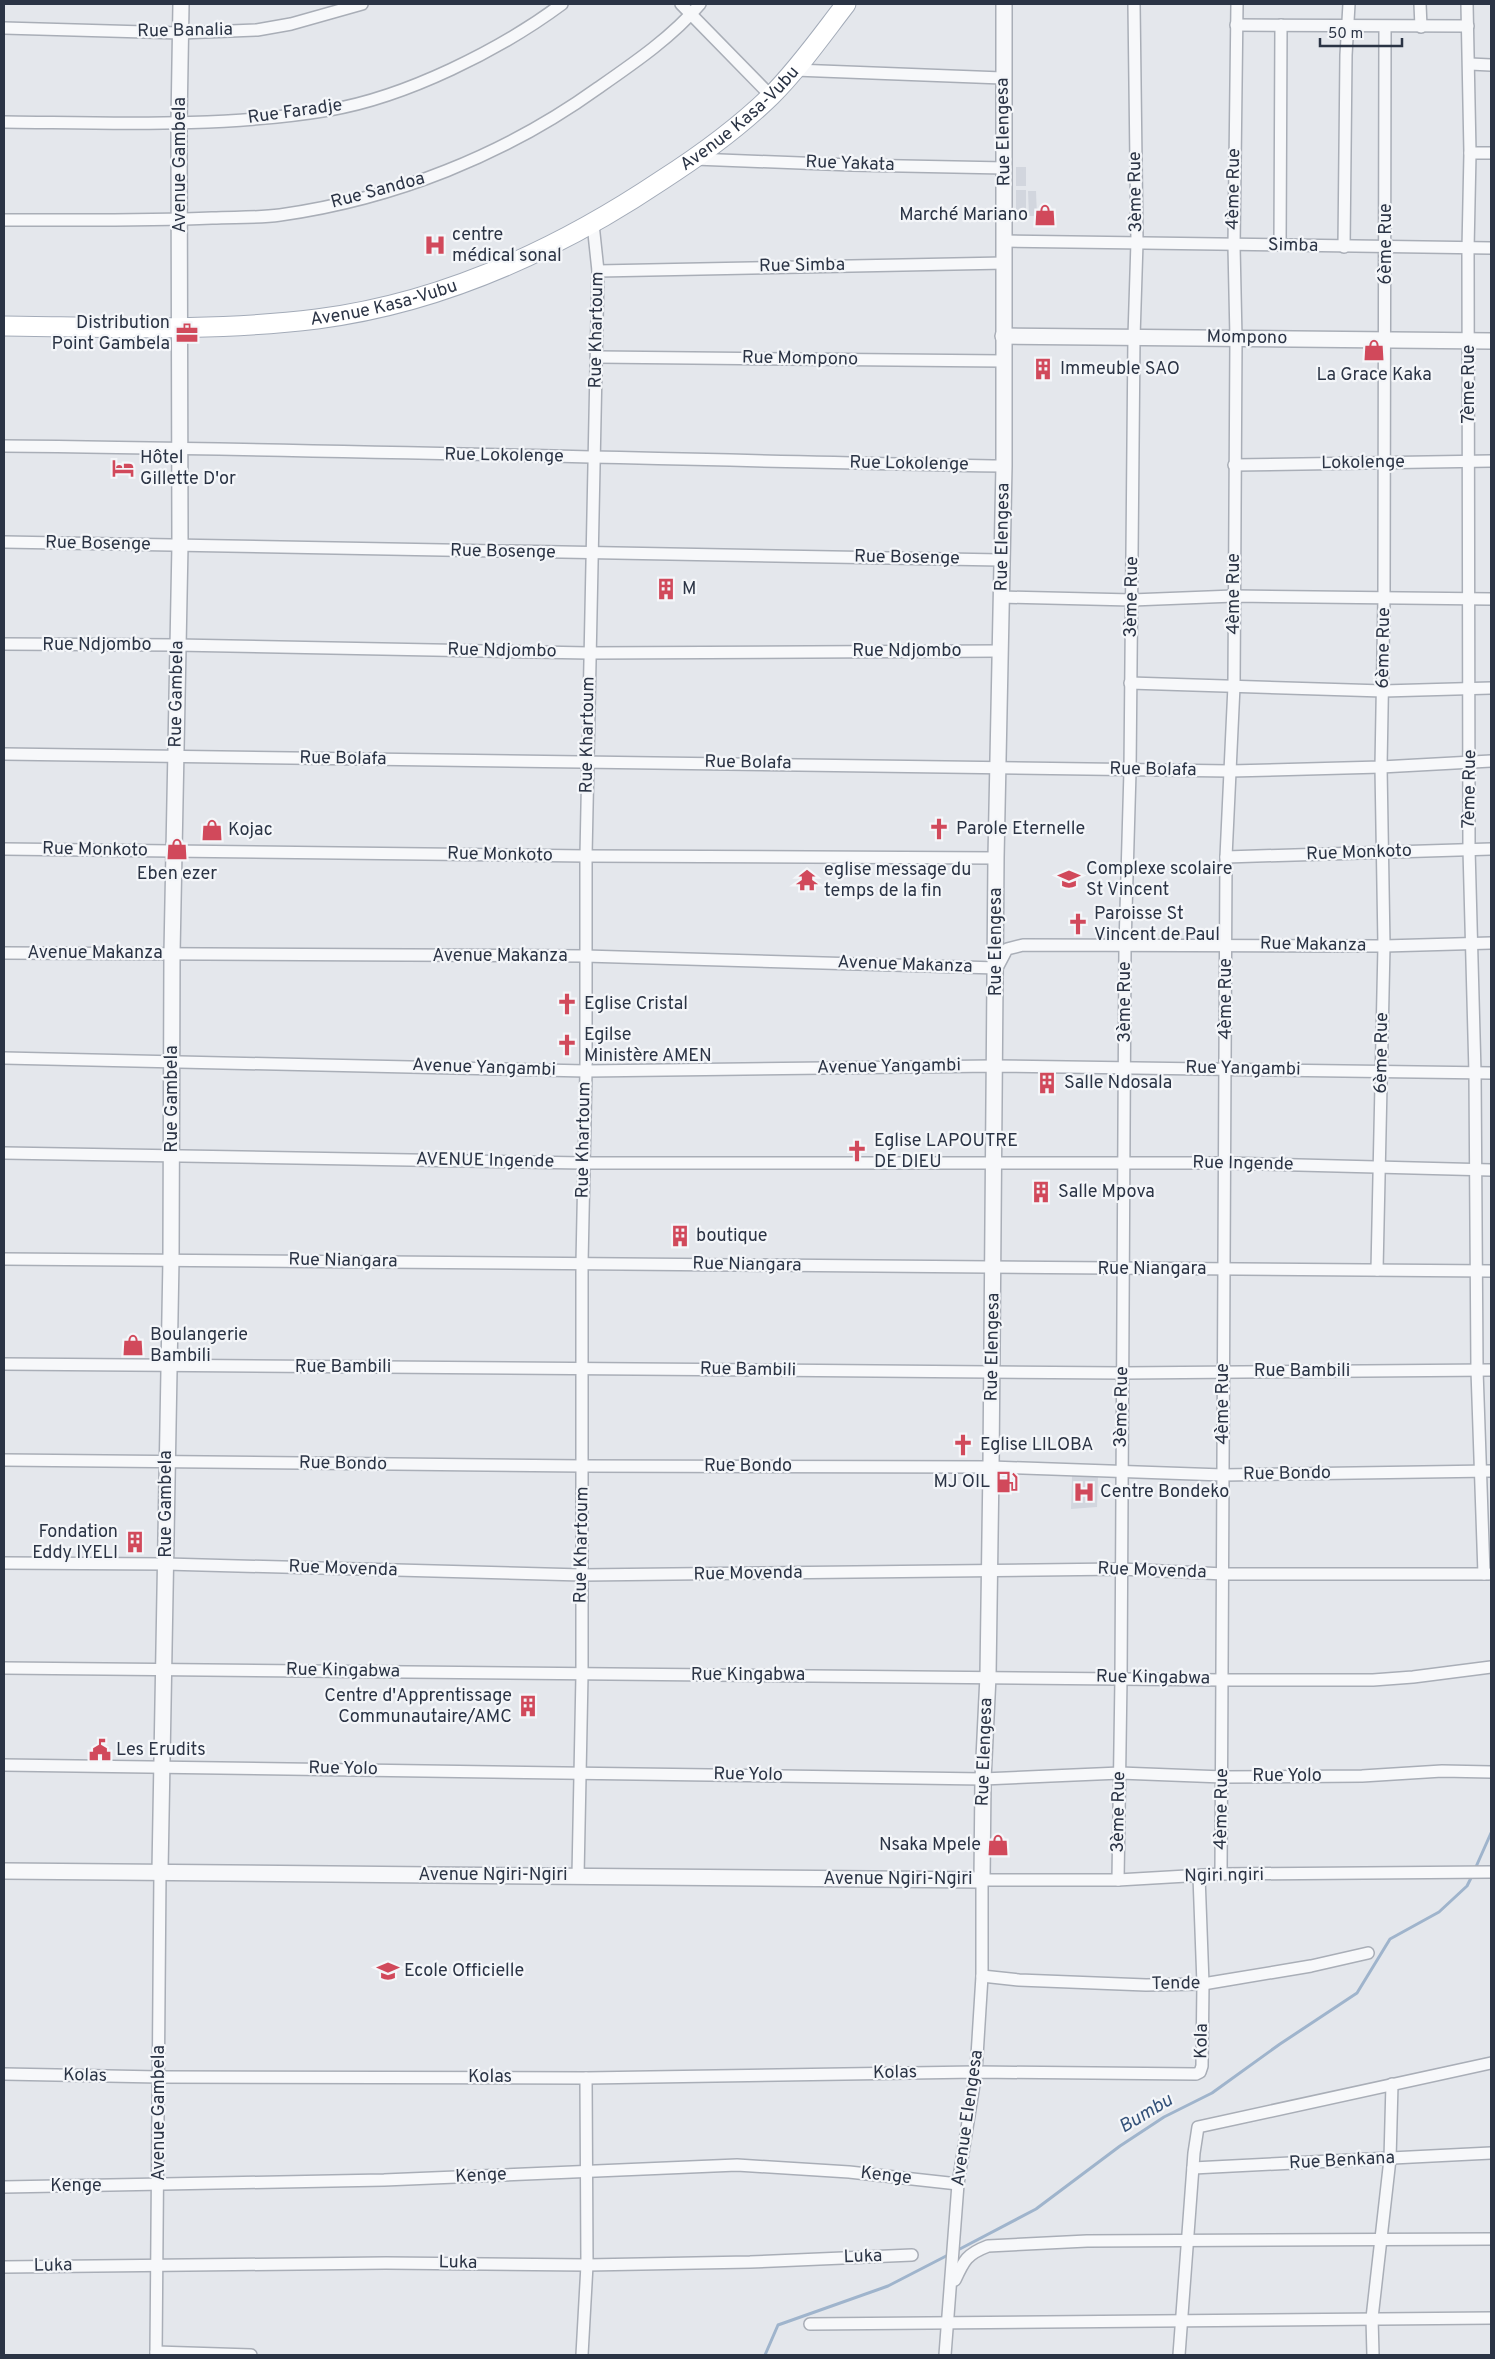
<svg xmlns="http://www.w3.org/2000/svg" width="1495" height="2359" font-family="Overpass,sans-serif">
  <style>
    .built { fill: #d2d6de }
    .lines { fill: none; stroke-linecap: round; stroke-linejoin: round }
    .stream { stroke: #9fb4cc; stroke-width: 3 }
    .minor-casing { stroke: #a9aeb7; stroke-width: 14 }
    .tertiary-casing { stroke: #a9aeb7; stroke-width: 18 }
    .primary-casing { stroke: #a3abb8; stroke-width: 21 }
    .minor { stroke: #f7f8fa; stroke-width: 11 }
    .tertiary { stroke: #f7f8fa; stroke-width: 15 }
    .primary { stroke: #fff; stroke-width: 19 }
    .labels { text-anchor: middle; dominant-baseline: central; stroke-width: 4.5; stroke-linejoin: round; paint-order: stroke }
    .street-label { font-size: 18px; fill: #2b3445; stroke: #f4f6f9 }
    .poi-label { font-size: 18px; fill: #2b3445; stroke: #f4f6f9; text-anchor: start }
    .water-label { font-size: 19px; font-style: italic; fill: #34527a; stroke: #f4f6f9 }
  </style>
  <rect width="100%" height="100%" fill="#e4e7ec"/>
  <!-- built -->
  <g class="built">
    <rect x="1016" y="167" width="10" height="19"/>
    <rect x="1016" y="190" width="10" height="27"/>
    <polygon points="1028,191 1036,191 1037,216 1029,216"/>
    <polygon points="1072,1476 1098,1477 1097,1507 1071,1509"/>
  </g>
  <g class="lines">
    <!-- stream -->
    <g class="stream">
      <polyline points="1475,1869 1491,1833"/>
      <polyline points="956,2251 1036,2209 1120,2146 1164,2117 1212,2093 1280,2044 1357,1993 1390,1939 1439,1912 1467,1886 1473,1874"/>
      <polyline points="765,2355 778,2325 888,2286 950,2254"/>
    </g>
    <!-- minor casing -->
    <g class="minor-casing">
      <g id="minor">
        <polyline points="681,4 771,96"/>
        <polyline points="1420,4 1421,27"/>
        <polyline points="1467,4 1470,153 1468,249 1469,849 1475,1073 1477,1370 1484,1574"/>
        <polyline points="1236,25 1468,26"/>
        <polyline points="4,28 180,33 257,30 291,24 362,4"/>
        <polyline points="1470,64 1491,65"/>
        <polyline points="795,70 1002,78"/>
        <path d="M4,122C112,123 221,128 329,110C406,97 500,50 562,4"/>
        <polyline points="1470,153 1491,153"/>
        <polyline points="695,159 852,165 1005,168"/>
        <path d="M4,220C73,220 143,221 212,218C235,217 258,218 280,215C394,199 505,155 598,88C634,63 672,37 700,4"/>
        <polyline points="1005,241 1491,248"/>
        <polyline points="1280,245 1281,25"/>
        <polyline points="1344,247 1346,55 1349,4"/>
        <polyline points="598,271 1005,263"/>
        <polyline points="597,357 1003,361"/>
        <path d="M4,446C337,449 671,460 1004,466"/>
        <polyline points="1234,465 1491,461"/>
        <polyline points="4,542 1001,560"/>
        <polyline points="1001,597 1132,600 1234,596 1491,599"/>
        <polyline points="4,644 177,645 589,653 1000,651"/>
        <polyline points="1130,683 1383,691 1491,688"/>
        <polyline points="4,754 1230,771 1381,767 1491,761"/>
        <polyline points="4,849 586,856 996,858"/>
        <polyline points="1226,857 1491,849"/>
        <polyline points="4,953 585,956 997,968 1007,949 1023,945 1384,946 1491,943"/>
        <polyline points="4,1058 586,1071 994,1066 1491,1073"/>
        <polyline points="4,1153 583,1163 1225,1163 1491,1170"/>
        <polyline points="4,1259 1491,1271"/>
        <polyline points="1377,1270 1384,946 1381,767 1384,598 1385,27"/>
        <polyline points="4,1364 1123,1373 1491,1370"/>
        <polyline points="4,1460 583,1466 991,1467 1223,1475 1491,1471"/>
        <polyline points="4,1563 166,1564 582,1575 1121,1569 1224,1574 1489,1574"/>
        <polyline points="4,1668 1223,1680 1373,1680 1413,1677 1491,1667"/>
        <polyline points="4,1765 983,1779 1120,1773 1223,1777 1362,1776 1442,1771 1491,1772"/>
        <polyline points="1221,1874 1226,857 1234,686 1236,338 1234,246 1237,4"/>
        <polyline points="578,1876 582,1675 582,1263 586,1071 586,856 598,271 593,224"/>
        <polyline points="1118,1880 1121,1678 1125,946 1130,771 1134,337 1137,242 1134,4"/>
        <polyline points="982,1976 1019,1980 1146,1985 1203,1984 1311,1966 1368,1953"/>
        <polyline points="4,2074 159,2077 586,2078 976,2072 1196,2074 1200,2072 1202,2066 1203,1984 1199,1876"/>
        <polyline points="1193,2168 1491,2153"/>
        <polyline points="4,2187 384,2180 737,2165 849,2172 958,2184"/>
        <polyline points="4,2267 386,2263 587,2265 750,2262 912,2255"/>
        <path d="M955,2280C964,2260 967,2254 988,2246L1087,2241L1491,2239"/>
        <polyline points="810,2324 1491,2318"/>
        <polyline points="156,2352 251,2355"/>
        <polyline points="156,2355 160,1871"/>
        <polyline points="582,2355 587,2265 586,2078"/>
        <polyline points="945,2355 958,2184 976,2072 982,1976 982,1880 1118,1880 1221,1874 1491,1872"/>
        <polyline points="1179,2355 1194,2153 1198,2127 1491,2063"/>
        <polyline points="1373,2355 1372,2318 1390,2159 1392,2084"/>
      </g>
    </g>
    <!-- tertiary casing -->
    <g class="tertiary-casing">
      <g id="tertiary">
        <polyline points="1003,336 1491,341"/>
        <polyline points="4,1871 982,1880 983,1779 988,1676 991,1467 996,858 1004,466 1004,4"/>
        <polyline points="160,1871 171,1259 172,953 180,545 179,123 181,4"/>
      </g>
    </g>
    <!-- primary casing -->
    <g class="primary-casing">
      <g id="primary">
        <path id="s1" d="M4,326C108,327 213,332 317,319C442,303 559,249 662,180C701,155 738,128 771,96C799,68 822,35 846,4"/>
      </g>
    </g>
    <!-- minor -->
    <use href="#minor" class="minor"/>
    <!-- tertiary -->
    <use href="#tertiary" class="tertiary"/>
    <!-- primary -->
    <use href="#primary" class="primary"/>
  </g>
  <!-- icons -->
  <defs>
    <g id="shop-bare" transform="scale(1.725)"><path d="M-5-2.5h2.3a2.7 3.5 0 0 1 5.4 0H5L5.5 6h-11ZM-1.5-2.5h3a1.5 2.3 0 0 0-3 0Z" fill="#d1495b" stroke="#f4f6f9" stroke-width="2.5" paint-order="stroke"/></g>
    <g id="hospital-bare" transform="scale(1.725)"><path d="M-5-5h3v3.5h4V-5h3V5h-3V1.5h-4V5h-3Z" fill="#d1495b" stroke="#f4f6f9" stroke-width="2.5" paint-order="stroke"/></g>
    <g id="office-bare" transform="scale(1.725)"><path d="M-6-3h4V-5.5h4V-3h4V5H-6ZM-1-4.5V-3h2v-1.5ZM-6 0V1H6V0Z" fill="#d1495b" stroke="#f4f6f9" stroke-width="2.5" paint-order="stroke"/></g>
    <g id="building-bare" transform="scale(1.725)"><path d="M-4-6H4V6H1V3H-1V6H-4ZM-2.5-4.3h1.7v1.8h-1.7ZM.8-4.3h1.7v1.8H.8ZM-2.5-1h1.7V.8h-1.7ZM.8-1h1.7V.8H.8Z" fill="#d1495b" stroke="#f4f6f9" stroke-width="2.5" paint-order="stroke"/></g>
    <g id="hotel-bare" transform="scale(1.725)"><path d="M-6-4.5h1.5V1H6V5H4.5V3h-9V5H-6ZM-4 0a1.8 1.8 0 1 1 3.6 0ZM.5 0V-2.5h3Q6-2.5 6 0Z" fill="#d1495b" stroke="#f4f6f9" stroke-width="2.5" paint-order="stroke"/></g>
    <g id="church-bare" transform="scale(1.725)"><path d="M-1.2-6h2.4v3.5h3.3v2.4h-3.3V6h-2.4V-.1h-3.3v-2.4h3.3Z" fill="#d1495b" stroke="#f4f6f9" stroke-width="2.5" paint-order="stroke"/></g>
    <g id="school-bare" transform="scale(1.725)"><path d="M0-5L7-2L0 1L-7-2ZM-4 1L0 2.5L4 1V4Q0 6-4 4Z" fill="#d1495b" stroke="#f4f6f9" stroke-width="2.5" paint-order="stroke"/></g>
    <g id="temple-bare" transform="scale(1.725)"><path d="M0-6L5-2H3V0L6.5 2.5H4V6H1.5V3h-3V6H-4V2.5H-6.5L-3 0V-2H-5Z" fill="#d1495b" stroke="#f4f6f9" stroke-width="2.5" paint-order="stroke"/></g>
    <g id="fuel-bare" transform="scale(1.725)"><path d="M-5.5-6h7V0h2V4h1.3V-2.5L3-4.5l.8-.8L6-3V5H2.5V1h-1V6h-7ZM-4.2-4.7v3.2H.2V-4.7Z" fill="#d1495b" stroke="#f4f6f9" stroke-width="2.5" paint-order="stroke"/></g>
    <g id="civic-bare" transform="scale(1.725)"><path d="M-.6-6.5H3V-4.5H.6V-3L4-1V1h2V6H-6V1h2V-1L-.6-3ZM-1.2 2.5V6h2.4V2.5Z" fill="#d1495b" stroke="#f4f6f9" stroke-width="2.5" paint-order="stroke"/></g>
  </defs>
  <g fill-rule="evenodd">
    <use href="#shop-bare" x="1045" y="215"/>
    <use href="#hospital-bare" x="435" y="245"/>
    <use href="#office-bare" x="187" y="333"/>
    <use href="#shop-bare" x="1374" y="350"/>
    <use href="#building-bare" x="1043" y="369"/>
    <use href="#hotel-bare" x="123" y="468"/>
    <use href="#building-bare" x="666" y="589"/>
    <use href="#church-bare" x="939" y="829"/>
    <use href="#shop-bare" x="212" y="830"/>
    <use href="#shop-bare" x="177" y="849"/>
    <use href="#school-bare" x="1069" y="879"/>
    <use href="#temple-bare" x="807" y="880"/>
    <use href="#church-bare" x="1078" y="924"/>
    <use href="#church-bare" x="567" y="1004"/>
    <use href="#church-bare" x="567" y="1045"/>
    <use href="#building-bare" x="1047" y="1083"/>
    <use href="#church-bare" x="857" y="1151"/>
    <use href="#building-bare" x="1041" y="1192"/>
    <use href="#building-bare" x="680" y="1236"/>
    <use href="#shop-bare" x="133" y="1345"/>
    <use href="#church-bare" x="963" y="1445"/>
    <use href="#fuel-bare" x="1007" y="1482"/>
    <use href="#hospital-bare" x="1084" y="1492"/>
    <use href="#building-bare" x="135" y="1542"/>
    <use href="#building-bare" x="528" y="1706"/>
    <use href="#civic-bare" x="100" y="1750"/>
    <use href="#shop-bare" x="998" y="1845"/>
    <use href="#school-bare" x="388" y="1971"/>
  </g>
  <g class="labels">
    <!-- street labels -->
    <g class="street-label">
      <text transform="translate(185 31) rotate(-1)">Rue Banalia</text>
      <text transform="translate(295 112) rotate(-8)">Rue Faradje</text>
      <text stroke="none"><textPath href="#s1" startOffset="788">Avenue Kasa-Vubu</textPath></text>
      <text transform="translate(1004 132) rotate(-91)">Rue Elengesa</text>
      <text transform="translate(850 164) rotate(2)">Rue Yakata</text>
      <text transform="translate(180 165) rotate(-90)">Avenue Gambela</text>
      <text transform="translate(1234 189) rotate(-89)">4ème Rue</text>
      <text transform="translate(378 191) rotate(-15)">Rue Sandoa</text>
      <text transform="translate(1136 192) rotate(-91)">3ème Rue</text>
      <text transform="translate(1386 244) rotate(-90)">6ème Rue</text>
      <text transform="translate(1293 246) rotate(1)">Simba</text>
      <text transform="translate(802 266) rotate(-1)">Rue Simba</text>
      <text stroke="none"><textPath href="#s1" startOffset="382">Avenue Kasa-Vubu</textPath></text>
      <text transform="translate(597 330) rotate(-89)">Rue Khartoum</text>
      <text transform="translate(1247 338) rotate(1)">Mompono</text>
      <text transform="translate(800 359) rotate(1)">Rue Mompono</text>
      <text transform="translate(1469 384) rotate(-90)">7ème Rue</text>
      <text transform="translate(504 456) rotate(1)">Rue Lokolenge</text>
      <text transform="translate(1363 463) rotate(-1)">Lokolenge</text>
      <text transform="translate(909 464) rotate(1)">Rue Lokolenge</text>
      <text transform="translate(1003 537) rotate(-89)">Rue Elengesa</text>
      <text transform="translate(98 544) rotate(1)">Rue Bosenge</text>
      <text transform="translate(503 552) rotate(1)">Rue Bosenge</text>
      <text transform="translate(907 558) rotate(1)">Rue Bosenge</text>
      <text transform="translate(1234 594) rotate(-90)">4ème Rue</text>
      <text transform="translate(1132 597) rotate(-89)">3ème Rue</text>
      <text x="97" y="645">Rue Ndjombo</text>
      <text transform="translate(1384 648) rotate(-89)">6ème Rue</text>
      <text transform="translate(502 651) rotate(1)">Rue Ndjombo</text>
      <text x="907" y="651">Rue Ndjombo</text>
      <text transform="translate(177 694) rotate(-89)">Rue Gambela</text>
      <text transform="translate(588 735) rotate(-89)">Rue Khartoum</text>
      <text transform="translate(343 759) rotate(1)">Rue Bolafa</text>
      <text transform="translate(748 763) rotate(1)">Rue Bolafa</text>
      <text transform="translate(1153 770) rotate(1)">Rue Bolafa</text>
      <text transform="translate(1470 789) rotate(-89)">7ème Rue</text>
      <text transform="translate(95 850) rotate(1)">Rue Monkoto</text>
      <text transform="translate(1359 853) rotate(-2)">Rue Monkoto</text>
      <text transform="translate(500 855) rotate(1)">Rue Monkoto</text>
      <text transform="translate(996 942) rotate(-90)">Rue Elengesa</text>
      <text transform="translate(1313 945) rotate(1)">Rue Makanza</text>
      <text x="95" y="953">Avenue Makanza</text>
      <text x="500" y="956">Avenue Makanza</text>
      <text transform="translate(905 965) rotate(2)">Avenue Makanza</text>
      <text transform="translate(1226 999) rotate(-90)">4ème Rue</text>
      <text transform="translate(1125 1002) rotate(-90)">3ème Rue</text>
      <text transform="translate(1382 1053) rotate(-89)">6ème Rue</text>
      <text transform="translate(889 1067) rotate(-1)">Avenue Yangambi</text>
      <text transform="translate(484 1068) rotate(2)">Avenue Yangambi</text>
      <text transform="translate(1243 1069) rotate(1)">Rue Yangambi</text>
      <text transform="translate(172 1099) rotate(-90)">Rue Gambela</text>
      <text transform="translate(584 1140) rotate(-89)">Rue Khartoum</text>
      <text transform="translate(485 1161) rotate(1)">AVENUE Ingende</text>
      <text transform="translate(1243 1164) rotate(1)">Rue Ingende</text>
      <text transform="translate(343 1261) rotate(1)">Rue Niangara</text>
      <text transform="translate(747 1265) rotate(1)">Rue Niangara</text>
      <text x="1152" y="1269">Rue Niangara</text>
      <text transform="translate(993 1347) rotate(-89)">Rue Elengesa</text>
      <text x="343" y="1367">Rue Bambili</text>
      <text transform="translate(748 1370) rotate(1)">Rue Bambili</text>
      <text x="1302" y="1371">Rue Bambili</text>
      <text transform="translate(1223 1404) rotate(-90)">4ème Rue</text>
      <text transform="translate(1122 1407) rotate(-89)">3ème Rue</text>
      <text transform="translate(343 1464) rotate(1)">Rue Bondo</text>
      <text x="748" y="1466">Rue Bondo</text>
      <text transform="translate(1287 1474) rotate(-1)">Rue Bondo</text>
      <text transform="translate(166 1504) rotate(-90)">Rue Gambela</text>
      <text transform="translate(582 1545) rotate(-89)">Rue Khartoum</text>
      <text transform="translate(343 1569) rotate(2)">Rue Movenda</text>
      <text transform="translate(1152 1571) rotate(2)">Rue Movenda</text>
      <text transform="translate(748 1574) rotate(-1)">Rue Movenda</text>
      <text transform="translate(343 1671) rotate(1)">Rue Kingabwa</text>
      <text x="748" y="1675">Rue Kingabwa</text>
      <text transform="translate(1153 1678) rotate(1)">Rue Kingabwa</text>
      <text transform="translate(985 1752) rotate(-88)">Rue Elengesa</text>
      <text transform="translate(343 1769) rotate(1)">Rue Yolo</text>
      <text transform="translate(748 1775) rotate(1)">Rue Yolo</text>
      <text x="1287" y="1776">Rue Yolo</text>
      <text transform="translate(1222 1809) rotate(-89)">4ème Rue</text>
      <text transform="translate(1119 1812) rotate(-89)">3ème Rue</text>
      <text x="493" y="1875">Avenue Ngiri-Ngiri</text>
      <text transform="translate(1224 1876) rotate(-1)">Ngiri ngiri</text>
      <text x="898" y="1879">Avenue Ngiri-Ngiri</text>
      <text transform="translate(1176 1984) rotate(-1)">Tende</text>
      <text transform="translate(1202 2041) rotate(-89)">Kola</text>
      <text transform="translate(895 2073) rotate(-1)">Kolas</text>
      <text transform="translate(85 2076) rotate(1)">Kolas</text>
      <text x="490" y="2077">Kolas</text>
      <text transform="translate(159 2113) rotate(-90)">Avenue Gambela</text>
      <text transform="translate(968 2118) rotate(-82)">Avenue Elengesa</text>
      <text transform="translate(1342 2161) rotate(-3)">Rue Benkana</text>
      <text transform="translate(481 2176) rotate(-3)">Kenge</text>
      <text transform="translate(886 2176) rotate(6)">Kenge</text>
      <text x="76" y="2186">Kenge</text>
      <text transform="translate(863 2257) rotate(-2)">Luka</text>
      <text transform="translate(458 2263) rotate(1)">Luka</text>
      <text transform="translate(53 2266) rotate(-1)">Luka</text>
    </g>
    <!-- poi labels -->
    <g class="poi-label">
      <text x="1028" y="215" text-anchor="end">Marché Mariano</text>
      <text x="452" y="235">centre<tspan x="452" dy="21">médical sonal</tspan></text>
      <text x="170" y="323" text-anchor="end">Distribution<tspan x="170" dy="21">Point Gambela</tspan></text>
      <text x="1060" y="369">Immeuble SAO</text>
      <text x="1374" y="375" text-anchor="middle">La Grace Kaka</text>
      <text x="140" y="458">Hôtel<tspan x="140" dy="21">Gillette D'or</tspan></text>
      <text x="682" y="589">M</text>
      <text x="956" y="829">Parole Eternelle</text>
      <text x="228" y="830">Kojac</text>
      <text x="1086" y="869">Complexe scolaire<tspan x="1086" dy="21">St Vincent</tspan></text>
      <text x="824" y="870">eglise message du<tspan x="824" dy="21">temps de la fin</tspan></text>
      <text x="177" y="874" text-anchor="middle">Eben ezer</text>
      <text x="1094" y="914">Paroisse St<tspan x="1094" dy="21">Vincent de Paul</tspan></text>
      <text x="584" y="1004">Eglise Cristal</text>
      <text x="584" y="1035">Egilse<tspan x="584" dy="21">Ministère AMEN</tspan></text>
      <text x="1064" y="1083">Salle Ndosala</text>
      <text x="874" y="1141">Eglise LAPOUTRE<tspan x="874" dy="21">DE DIEU</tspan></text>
      <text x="1058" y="1192">Salle Mpova</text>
      <text x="696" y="1236">boutique</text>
      <text x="150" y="1335">Boulangerie<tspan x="150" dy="21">Bambili</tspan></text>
      <text x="980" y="1445">Eglise LILOBA</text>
      <text x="990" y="1482" text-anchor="end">MJ OIL</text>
      <text x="1100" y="1492">Centre Bondeko</text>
      <text x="118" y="1532" text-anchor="end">Fondation<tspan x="118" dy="21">Eddy IYELI</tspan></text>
      <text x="512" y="1696" text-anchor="end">Centre d'Apprentissage<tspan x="512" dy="21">Communautaire/AMC</tspan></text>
      <text x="116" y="1750">Les Erudits</text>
      <text x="981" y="1845" text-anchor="end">Nsaka Mpele</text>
      <text x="404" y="1971">Ecole Officielle</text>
    </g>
    <!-- water labels -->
    <g class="water-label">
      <text transform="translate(1146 2114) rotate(-31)">Bumbu</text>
    </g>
  </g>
  <!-- border -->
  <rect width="1495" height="2359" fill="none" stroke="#2b3445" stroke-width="10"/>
  <!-- scale -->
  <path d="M1320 38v8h82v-8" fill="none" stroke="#2b3445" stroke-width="2.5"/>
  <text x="1328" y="38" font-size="15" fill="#2b3445" stroke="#f4f6f9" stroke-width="4" paint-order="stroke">50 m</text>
</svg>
